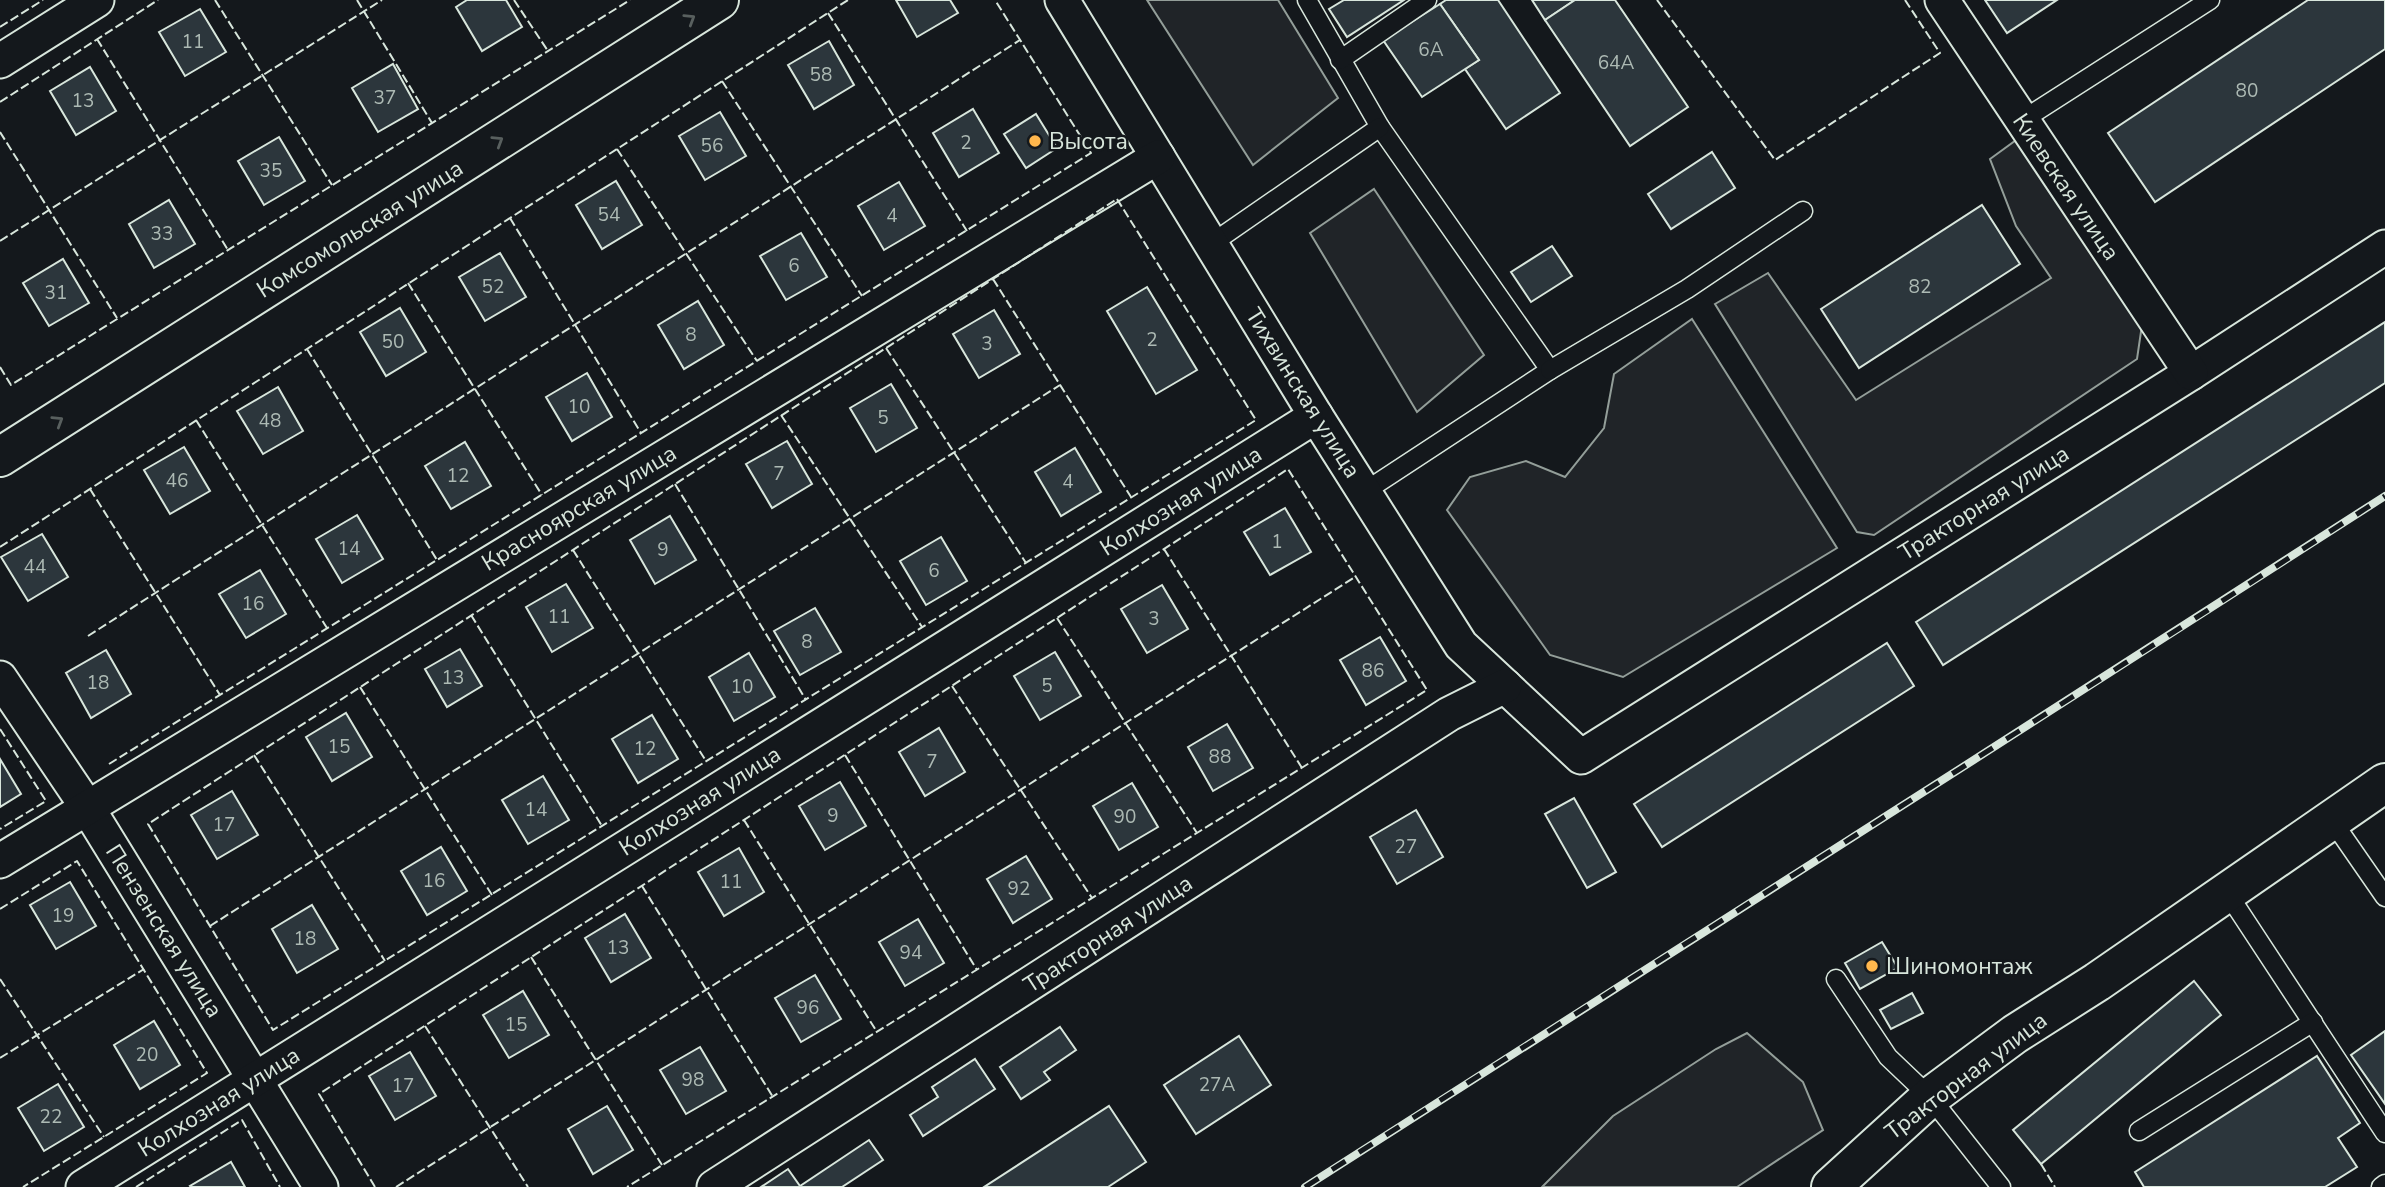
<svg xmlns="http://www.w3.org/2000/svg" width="2385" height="1187" font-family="'Nunito Sans',sans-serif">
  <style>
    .green { fill: #202428; stroke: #939e99; stroke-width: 2 }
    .building { fill: #2c363c; stroke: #d8e6dc; stroke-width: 2 }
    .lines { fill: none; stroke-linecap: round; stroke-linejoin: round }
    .service-casing { stroke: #d8e6dc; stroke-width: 21 }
    .minor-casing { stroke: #d8e6dc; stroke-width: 37 }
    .tertiary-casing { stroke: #d8e6dc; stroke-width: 42 }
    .secondary-casing { stroke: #d8e6dc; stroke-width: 42 }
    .service { stroke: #14181c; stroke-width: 18 }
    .minor { stroke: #14181c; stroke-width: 33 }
    .tertiary { stroke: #14181c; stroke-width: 38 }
    .secondary { stroke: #14181c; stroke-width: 38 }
    .rail-casing { stroke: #d8e6dc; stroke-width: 8 }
    .rail { stroke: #14181c; stroke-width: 5; stroke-dasharray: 16; stroke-linecap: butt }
    .fence { stroke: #d8e6dc; stroke-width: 2; stroke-dasharray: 9 3.5; stroke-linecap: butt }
    .oneway { stroke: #59605f }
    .poi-dot { fill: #ffb74d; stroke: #14181c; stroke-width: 2.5 }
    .labels { text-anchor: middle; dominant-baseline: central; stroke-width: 5; stroke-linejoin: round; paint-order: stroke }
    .number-label { font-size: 19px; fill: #adbab4 }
    .poi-label { font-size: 23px; fill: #d8e6dc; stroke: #14181c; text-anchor: start }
    .street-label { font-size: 23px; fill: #d8e6dc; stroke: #14181c }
  </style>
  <rect width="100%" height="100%" fill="#14181c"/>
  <!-- green -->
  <g class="green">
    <polygon points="1147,0 1278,0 1338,98 1253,165"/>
    <polygon points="2019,138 2142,325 2137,359 1874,535 1857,532 1715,304 1768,273 1856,400 2051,278 2016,226 1990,159"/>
    <polygon points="1374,189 1484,355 1417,412 1310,233"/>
    <polygon points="1692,319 1837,548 1623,677 1550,655 1447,510 1470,477 1526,461 1565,477 1604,428 1614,374"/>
    <polygon points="1747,1033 1803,1082 1823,1130 1737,1187 1542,1187 1613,1116 1716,1049"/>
  </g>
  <!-- building -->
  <g class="building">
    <polygon points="467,0 506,0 522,27 482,51 456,7"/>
    <polygon points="896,0 950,0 958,13 917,37"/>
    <polygon points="1344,0 1404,0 1347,37 1329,9"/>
    <polygon points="1446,0 1498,0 1560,93 1506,129 1465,69 1479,60 1440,4"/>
    <polygon points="1532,0 1575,0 1545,20"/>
    <polygon points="1575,0 1615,0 1688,107 1630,146 1545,20"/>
    <polygon points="1985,0 2057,0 2007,33"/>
    <polygon points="2308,0 2385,0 2385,49 2155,202 2108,133"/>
    <polygon points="1440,4 1479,60 1422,97 1383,40"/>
    <polygon points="200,9 226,52 185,76 159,32"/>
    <polygon points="829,41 854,85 814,109 788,65"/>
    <polygon points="393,64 418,109 378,132 352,88"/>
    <polygon points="90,67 116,111 76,135 50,91"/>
    <polygon points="973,109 999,153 959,177 933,133"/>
    <polygon points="720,112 746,156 705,180 679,136"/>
    <polygon points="1036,114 1057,148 1026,168 1004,134"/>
    <polygon points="279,137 305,181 264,205 238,161"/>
    <polygon points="1712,152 1735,188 1671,229 1648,194"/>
    <polygon points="616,181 642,225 602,249 576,205"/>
    <polygon points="899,182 925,226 884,250 858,206"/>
    <polygon points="169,200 195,244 154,268 129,224"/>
    <polygon points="1982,205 2020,264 1859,368 1821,309"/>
    <polygon points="801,233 827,277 786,300 760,256"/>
    <polygon points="1552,246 1572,276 1531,302 1511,272"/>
    <polygon points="500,253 526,297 485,321 459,277"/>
    <polygon points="63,259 89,303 49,326 23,283"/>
    <polygon points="1147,287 1197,370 1156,394 1107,311"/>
    <polygon points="698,301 724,345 684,369 658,325"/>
    <polygon points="400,308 426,352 386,376 360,332"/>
    <polygon points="994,310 1020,354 979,378 953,334"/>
    <polygon points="2385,322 2385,383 1943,665 1916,622"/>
    <polygon points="587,373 612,417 572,441 546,397"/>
    <polygon points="891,384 917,428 876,452 850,408"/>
    <polygon points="278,387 303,431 263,454 237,411"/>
    <polygon points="787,441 812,484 772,508 746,464"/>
    <polygon points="465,442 491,486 451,509 425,466"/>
    <polygon points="184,447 210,491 170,514 144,470"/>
    <polygon points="1075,448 1101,492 1061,516 1035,472"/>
    <polygon points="1285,508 1311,552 1270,575 1244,532"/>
    <polygon points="357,515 383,559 342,583 316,539"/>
    <polygon points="670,516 696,560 655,584 630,540"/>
    <polygon points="42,534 68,577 28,601 1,557"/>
    <polygon points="941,537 967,581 926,605 900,561"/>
    <polygon points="260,570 286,614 246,638 219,594"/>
    <polygon points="566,584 593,628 552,652 526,607"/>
    <polygon points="1162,585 1188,629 1147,653 1121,609"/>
    <polygon points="815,608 841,652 800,675 774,631"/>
    <polygon points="1380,637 1406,681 1366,705 1340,660"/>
    <polygon points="1887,643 1914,686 1662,847 1634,804"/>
    <polygon points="460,649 482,686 447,707 425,669"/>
    <polygon points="106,650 131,694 91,718 66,673"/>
    <polygon points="1055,652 1081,696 1040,720 1014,676"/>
    <polygon points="749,653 775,697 734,721 709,677"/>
    <polygon points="346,713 372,757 332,781 306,737"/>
    <polygon points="652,715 678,759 638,783 612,739"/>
    <polygon points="1227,724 1253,768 1213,791 1188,747"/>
    <polygon points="939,728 965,772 925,796 899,752"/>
    <polygon points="0,759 21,794 0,807"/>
    <polygon points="543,776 569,820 528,844 502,800"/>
    <polygon points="840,782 866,826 825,850 799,806"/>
    <polygon points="1132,783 1158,827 1119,850 1093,806"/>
    <polygon points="232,791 258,835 217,859 191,815"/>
    <polygon points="1574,798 1616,872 1587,888 1545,814"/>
    <polygon points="1416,810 1443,857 1397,884 1370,837"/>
    <polygon points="441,847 467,891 427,915 401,871"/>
    <polygon points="739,848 764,892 724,916 698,872"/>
    <polygon points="1026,856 1052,899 1013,923 987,879"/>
    <polygon points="70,882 96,926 56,949 30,905"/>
    <polygon points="312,905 338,949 297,973 272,929"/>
    <polygon points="625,914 651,958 611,982 585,938"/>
    <polygon points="918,919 944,963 905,986 879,942"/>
    <polygon points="1882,942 1898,968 1860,989 1845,963"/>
    <polygon points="815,975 841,1019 801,1042 775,998"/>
    <polygon points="2194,981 2221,1015 2041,1164 2013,1130"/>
    <polygon points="523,991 549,1035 509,1058 483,1015"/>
    <polygon points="1912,993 1923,1013 1891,1029 1880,1010"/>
    <polygon points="154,1021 180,1065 140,1089 114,1045"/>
    <polygon points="1060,1027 1076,1050 1044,1072 1050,1080 1021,1099 1000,1067"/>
    <polygon points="2385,1031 2385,1104 2351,1055"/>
    <polygon points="1239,1036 1271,1085 1196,1134 1164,1085"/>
    <polygon points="700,1047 726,1091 686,1114 660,1070"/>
    <polygon points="410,1052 436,1096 395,1120 369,1076"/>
    <polygon points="2317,1056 2360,1123 2338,1138 2357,1167 2325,1187 2144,1187 2135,1172"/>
    <polygon points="975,1059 995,1089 923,1136 910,1115 938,1097 932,1087"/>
    <polygon points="58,1084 84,1127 44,1151 18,1108"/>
    <polygon points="607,1106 633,1150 593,1174 568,1129"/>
    <polygon points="1109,1106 1146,1162 1108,1187 984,1187"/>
    <polygon points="869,1140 883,1160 842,1187 761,1187 788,1169 800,1186"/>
    <polygon points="231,1162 245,1187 191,1187 190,1186"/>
  </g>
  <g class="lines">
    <!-- service casing -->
    <g class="service-casing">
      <g id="service">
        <polyline points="1307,0 1380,127 1550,370 1364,492"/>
        <polyline points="1340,60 1427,0"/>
        <polyline points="2021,121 2210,0"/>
        <polyline points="1211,244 1380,127"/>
        <polyline points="1550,370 1687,289 1803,211"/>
        <polyline points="2331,819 2385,897"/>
        <polyline points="2226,891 2385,1133"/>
        <polyline points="1836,979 1888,1057 1930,1097 2001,1187"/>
        <polyline points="2139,1131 2313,1022"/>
        <polyline points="2381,1187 2385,1184"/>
      </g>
    </g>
    <!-- minor casing -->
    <g class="minor-casing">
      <g id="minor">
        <polyline points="1062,0 1316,416 1461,645 1581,757 2191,373 2385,247"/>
        <polyline points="1942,0 2191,373"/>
        <polyline points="0,61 97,0"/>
        <polyline points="0,678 87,807 321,1187"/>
        <polyline points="0,861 1158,157"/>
        <polyline points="83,1187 1316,416"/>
        <polyline points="714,1187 1449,714 1505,686"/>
      </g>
    </g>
    <!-- tertiary casing -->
    <g class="tertiary-casing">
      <polyline id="tertiary" points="1831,1187 1930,1097 2015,1034 2097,982 2385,783"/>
    </g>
    <!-- secondary casing -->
    <g class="secondary-casing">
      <polyline id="secondary" points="0,457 719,0"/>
    </g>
    <!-- service -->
    <use href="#service" class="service"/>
    <!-- minor -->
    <use href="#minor" class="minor"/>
    <!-- tertiary -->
    <use href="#tertiary" class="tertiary"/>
    <!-- secondary -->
    <use href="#secondary" class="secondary"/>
    <!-- rail casing -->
    <g class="rail-casing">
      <path id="rail" d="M1305,1187C1665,956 2026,728 2385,496"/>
    </g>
    <!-- rail -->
    <use href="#rail" class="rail"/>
    <!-- fence -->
    <g class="fence">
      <polyline points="215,0 332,185"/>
      <polyline points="357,0 432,123"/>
      <polyline points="514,0 548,51"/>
      <polyline points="1657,0 1775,160 1940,53 1905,0"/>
      <polyline points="828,13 967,231"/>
      <polyline points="0,27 43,0"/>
      <polyline points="97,39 228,250"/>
      <polyline points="722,81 862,296"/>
      <polyline points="0,102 158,0"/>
      <polyline points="0,132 117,318"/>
      <polyline points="617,149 757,361"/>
      <polygon points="1117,199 1256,420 273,1030 148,824"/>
      <polyline points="510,218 641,433"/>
      <polyline points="0,241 382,0"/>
      <polyline points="993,279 1131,497"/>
      <polyline points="408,283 542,495"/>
      <polyline points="886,348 1026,563"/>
      <polyline points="307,349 437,560"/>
      <polyline points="0,367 11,385 630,0"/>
      <polyline points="781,415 922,627"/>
      <polyline points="196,420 327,628"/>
      <polyline points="675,484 806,700"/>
      <polyline points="90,489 220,695"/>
      <polyline points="0,547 848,0"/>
      <polyline points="1164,549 1302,768"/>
      <polyline points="573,550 706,761"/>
      <polyline points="471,615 602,826"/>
      <polyline points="1057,618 1197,833"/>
      <polyline points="88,636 1020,40"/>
      <polyline points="952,686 1092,898"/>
      <polyline points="360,687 492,895"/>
      <polyline points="0,729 46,801 0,829"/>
      <polyline points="254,755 385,961"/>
      <polyline points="845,755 977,970"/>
      <polyline points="109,764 1091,153 995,0"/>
      <polyline points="744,820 877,1032"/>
      <polyline points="642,886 773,1097"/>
      <polyline points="0,909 77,861 207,1073 23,1187"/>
      <polyline points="210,926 1060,385"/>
      <polyline points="531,957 662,1165"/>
      <polyline points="0,979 104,1137"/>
      <polyline points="425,1026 528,1187"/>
      <polyline points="0,1058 144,969"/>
      <polyline points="2041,1164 2055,1187"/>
      <polyline points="136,1187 242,1120 280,1187"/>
      <polyline points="375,1187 319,1094 1288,469 1427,690 627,1187"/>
      <polyline points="396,1187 1355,577"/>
    </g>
  </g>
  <!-- one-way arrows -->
  <defs><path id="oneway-chevron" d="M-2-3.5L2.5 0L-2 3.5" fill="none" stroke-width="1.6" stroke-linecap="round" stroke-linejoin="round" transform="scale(1.75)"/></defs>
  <g class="oneway">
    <use href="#oneway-chevron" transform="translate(690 19) rotate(-32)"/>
    <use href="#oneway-chevron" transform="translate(498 141) rotate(-32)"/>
    <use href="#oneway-chevron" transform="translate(58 421) rotate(-32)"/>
  </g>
  <!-- markers -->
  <g class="poi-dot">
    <circle cx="1035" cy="141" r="7"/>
    <circle cx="1872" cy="966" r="7"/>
  </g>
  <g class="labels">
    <!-- number labels -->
    <g class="number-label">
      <text x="193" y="42">11</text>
      <text x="1431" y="50">6А</text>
      <text x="1616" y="63">64А</text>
      <text x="821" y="75">58</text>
      <text x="2247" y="91">80</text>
      <text x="385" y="98">37</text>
      <text x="83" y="101">13</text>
      <text x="966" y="143">2</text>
      <text x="712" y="146">56</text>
      <text x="271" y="171">35</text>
      <text x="609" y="215">54</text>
      <text x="892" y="216">4</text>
      <text x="162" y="234">33</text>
      <text x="794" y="266">6</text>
      <text x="493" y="287">52</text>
      <text x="1920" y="287">82</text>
      <text x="56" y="293">31</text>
      <text x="691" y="335">8</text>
      <text x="1152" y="340">2</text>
      <text x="393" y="342">50</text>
      <text x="987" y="344">3</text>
      <text x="579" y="407">10</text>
      <text x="883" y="418">5</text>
      <text x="270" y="421">48</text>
      <text x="779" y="474">7</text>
      <text x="458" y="476">12</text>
      <text x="177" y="481">46</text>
      <text x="1068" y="482">4</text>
      <text x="1277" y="542">1</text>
      <text x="349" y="549">14</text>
      <text x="663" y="550">9</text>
      <text x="35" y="567">44</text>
      <text x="934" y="571">6</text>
      <text x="253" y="604">16</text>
      <text x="559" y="617">11</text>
      <text x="1154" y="619">3</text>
      <text x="807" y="642">8</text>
      <text x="1373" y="671">86</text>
      <text x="453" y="678">13</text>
      <text x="98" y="683">18</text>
      <text x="1047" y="686">5</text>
      <text x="742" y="687">10</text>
      <text x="339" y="747">15</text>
      <text x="645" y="749">12</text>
      <text x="1220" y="757">88</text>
      <text x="932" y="762">7</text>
      <text x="536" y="810">14</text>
      <text x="833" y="816">9</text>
      <text x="1125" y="817">90</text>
      <text x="224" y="825">17</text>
      <text x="1406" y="847">27</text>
      <text x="434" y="881">16</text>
      <text x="731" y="882">11</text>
      <text x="1019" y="889">92</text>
      <text x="63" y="916">19</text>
      <text x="305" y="939">18</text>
      <text x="618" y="948">13</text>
      <text x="911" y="953">94</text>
      <text x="808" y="1008">96</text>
      <text x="516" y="1025">15</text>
      <text x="147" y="1055">20</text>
      <text x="693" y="1080">98</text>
      <text x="1217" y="1085">27А</text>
      <text x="403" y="1086">17</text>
      <text x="51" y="1117">22</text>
    </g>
    <!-- poi labels -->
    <g class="poi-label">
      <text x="1049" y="141">Высота</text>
      <text x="1886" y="966">Шиномонтаж</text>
    </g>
    <!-- street labels -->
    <g class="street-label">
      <text transform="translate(2066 187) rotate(56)">Киевская улица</text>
      <text transform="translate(360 229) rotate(-32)">Комсомольская улица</text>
      <text transform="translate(1303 393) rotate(58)">Тихвинская улица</text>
      <text transform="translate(1181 501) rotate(-32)">Колхозная улица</text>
      <text transform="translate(1984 503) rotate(-32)">Тракторная улица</text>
      <text transform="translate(579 508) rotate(-31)">Красноярская улица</text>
      <text transform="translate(700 801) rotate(-32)">Колхозная улица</text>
      <text transform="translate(164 931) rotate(58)">Пензенская улица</text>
      <text transform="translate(1108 934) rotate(-33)">Тракторная улица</text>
      <text transform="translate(1966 1076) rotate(-37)">Тракторная улица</text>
      <text transform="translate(219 1102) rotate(-32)">Колхозная улица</text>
    </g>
  </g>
</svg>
